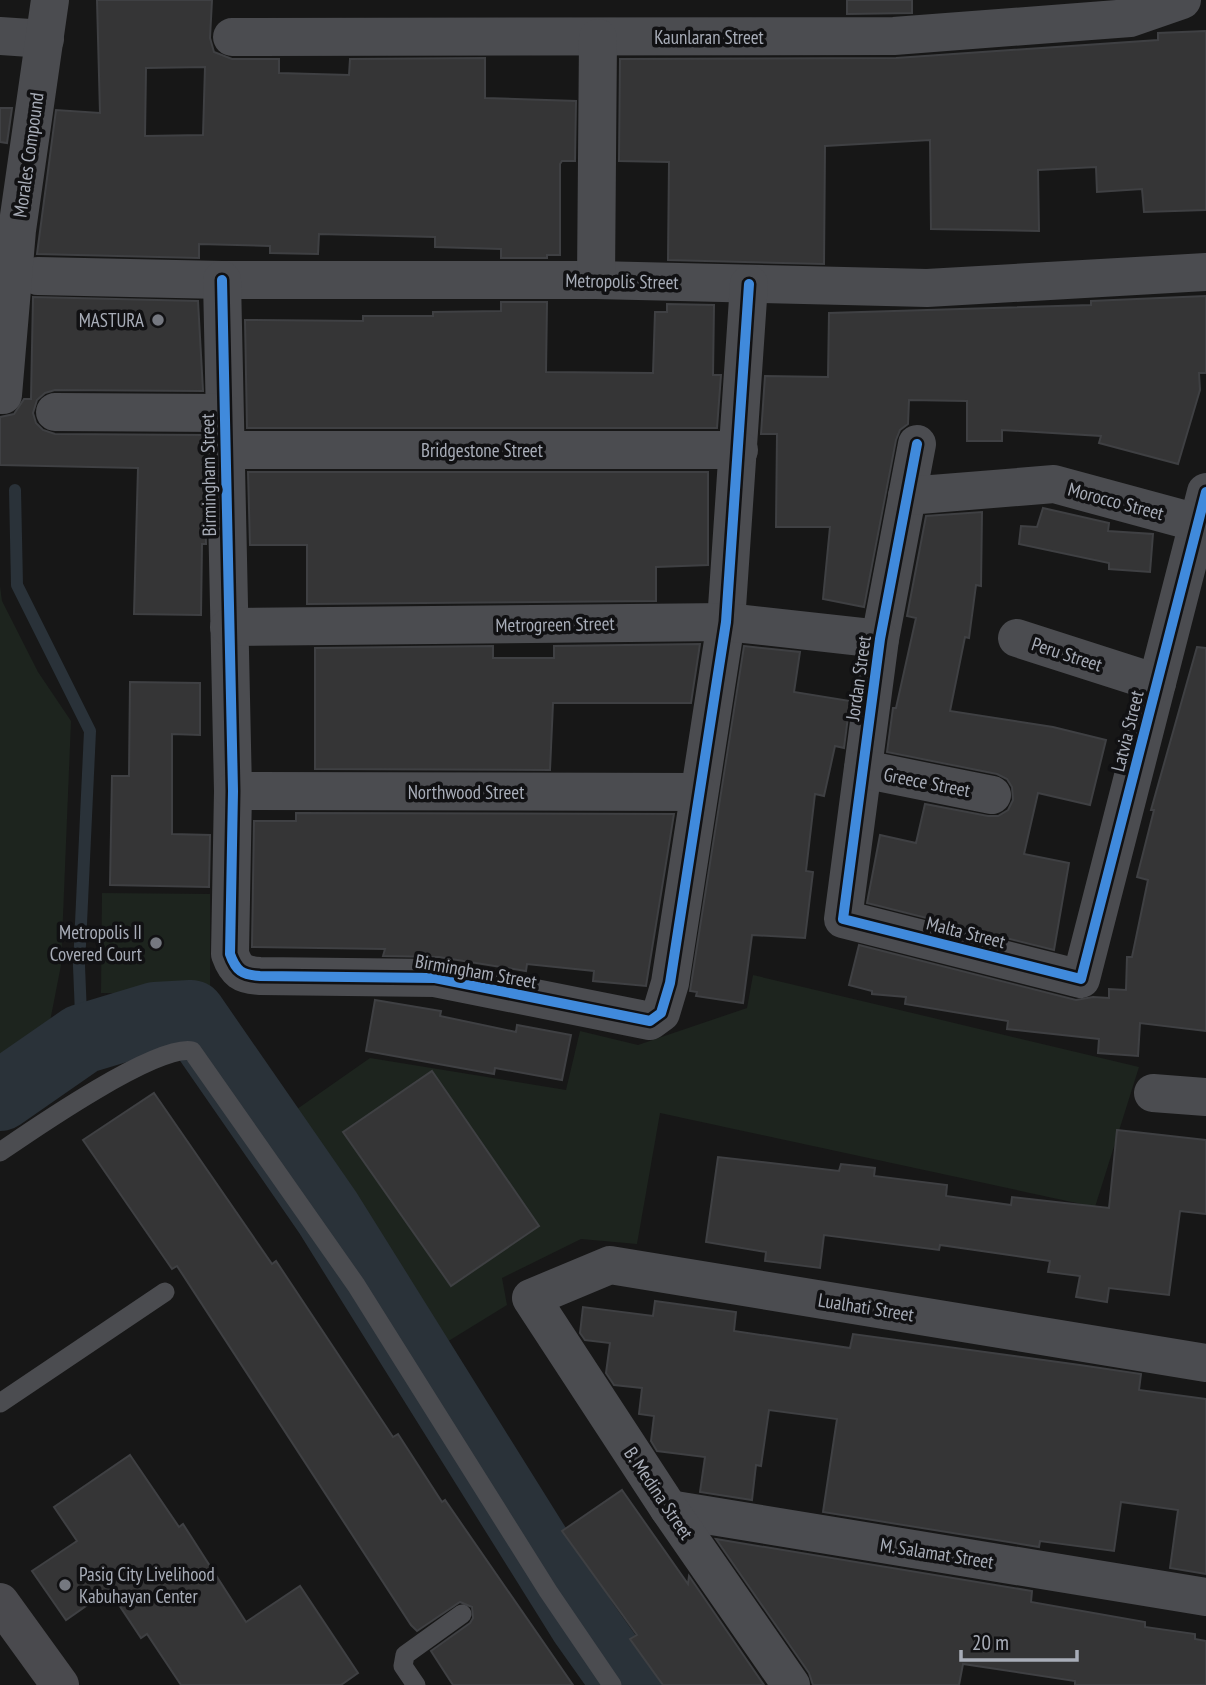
<svg xmlns="http://www.w3.org/2000/svg" width="1206" height="1685" font-family="'PT Sans Narrow',sans-serif">
  <style>
    .green { fill: #1d241e }
    .lines { fill: none; stroke-linecap: round; stroke-linejoin: round }
    .stream { stroke: #2a3239; stroke-width: 12 }
    .river { stroke: #2a3239; stroke-width: 70 }
    .building { fill: #353536; stroke: #3f4043; stroke-width: 2; fill-rule: evenodd }
    .lane { stroke: #4b4c50; stroke-width: 19 }
    .street { stroke: #4b4c50; stroke-width: 38 }
    .secondary { stroke: #4a4a4e; stroke-width: 38 }
    .cycleway-casing { stroke: #111113; stroke-width: 15 }
    .cycleway { stroke: #408adc; stroke-width: 10 }
    .poi-dot { fill: #757880; stroke: #111113; stroke-width: 2.5 }
    .labels { text-anchor: middle; dominant-baseline: central; stroke-width: 7; stroke-linejoin: round; paint-order: stroke }
    .street-label { font-size: 19px; fill: #a8adb8; stroke: #111113 }
    .poi-label { font-size: 19px; fill: #a8adb8; stroke: #111113; text-anchor: end }
  </style>
  <rect width="100%" height="100%" fill="#171717"/>
  <!-- green -->
  <g class="green">
    <polygon points="0,586 2,601 38,672 71,721 61,965 46,1042 0,1074"/>
    <polygon points="102,893 210,894 210,994 101,993"/>
    <polygon points="753,975 1139,1067 1095,1207 660,1113 637,1244 581,1239 502,1278 507,1305 442,1345 290,1114 370,1058 566,1090 580,1031 638,1045 747,1008"/>
  </g>
  <g class="lines">
    <!-- stream -->
    <polyline class="stream" points="15,490 17,585 90,731 79,966 82,1039"/>
    <!-- river -->
    <polyline class="river" points="0,1096 82,1039 155,1017 191,1015 328,1213 584,1623 628,1685"/>
  </g>
  <!-- building -->
  <g class="building">
    <path d="M97,0H212L210,38L214,52L232,59H279V73L349,75L350,59L485,58V98L576,101L575,161H562L560,164V255H547V258H501V249L435,247V237L319,234L318,254L270,253V246L199,244V258L37,254L56,110L100,113ZM205,67L203,135L145,136L146,68Z"/>
    <polygon points="847,0 912,0 912,13 847,14"/>
    <polygon points="1206,31 1206,210 1144,212 1142,189 1097,192 1096,167 1038,170 1039,231 931,229 930,140 825,146 824,264 668,260 669,162 619,161 620,59 896,58 1158,40 1158,33"/>
    <polygon points="0,108 12,108 7,143 0,142"/>
    <polygon points="1206,296 1206,373 1199,373 1200,390 1178,464 1099,443 1101,436 1002,430 1002,441 967,441 967,401 909,400 908,424 900,430 896,440 864,607 823,599 830,527 776,527 777,434 761,434 765,376 828,377 829,313 1091,305 1091,301"/>
    <polygon points="33,297 198,301 203,391 55,390 45,393 37,400 33,413 36,423 43,430 55,434 203,435 206,544 202,544 201,615 134,614 138,468 0,465 0,417 14,414 24,399 31,399"/>
    <polygon points="501,302 547,302 546,372 653,373 655,312 667,312 667,304 714,305 713,375 721,375 717,428 247,428 245,320 363,321 363,316 433,316 433,312 501,311"/>
    <polygon points="248,472 708,472 708,565 656,567 656,601 307,604 307,545 250,545"/>
    <polygon points="1043,508 1109,523 1108,531 1153,534 1150,572 1109,569 1109,563 1019,544 1021,526 1037,527"/>
    <polygon points="982,512 981,586 976,585 969,638 965,637 950,711 1053,727 1106,740 1090,805 1038,793 1024,854 1069,863 1054,950 867,903 880,835 916,843 925,804 988,816 998,816 1008,810 1013,800 1012,787 1007,779 997,774 887,752 893,708 896,708 916,618 907,616 926,516"/>
    <polygon points="700,644 691,703 553,703 550,770 315,769 315,648 493,646 493,658 554,658 554,646"/>
    <polygon points="744,646 800,652 794,692 850,701 844,748 835,746 824,796 815,794 806,871 813,872 805,938 752,935 743,1003 696,996 697,992 690,991"/>
    <polygon points="1197,647 1206,648 1206,1031 1140,1023 1138,1056 1098,1053 1099,1039 1007,1029 1008,1021 905,1004 906,997 872,994 872,991 849,985 859,945 1076,1000 1093,997 1109,998 1109,989 1126,990 1127,957 1132,957 1148,880 1137,877 1154,810 1151,810"/>
    <polygon points="130,682 200,683 200,735 172,734 172,834 210,835 209,887 110,885 112,776 129,776"/>
    <polygon points="296,813 674,814 646,986 593,981 594,971 527,964 526,971 439,957 383,956 385,949 252,947 254,821 296,821"/>
    <polygon points="375,1000 441,1011 440,1016 516,1032 517,1025 571,1035 562,1080 495,1068 494,1074 366,1051"/>
    <polygon points="432,1071 539,1226 451,1286 343,1132"/>
    <polygon points="154,1093 272,1264 276,1261 393,1437 398,1434 442,1502 445,1500 573,1685 453,1685 431,1651 470,1623 473,1618 472,1607 460,1602 417,1631 411,1625 177,1266 172,1269 83,1140"/>
    <polygon points="1117,1130 1206,1140 1206,1214 1180,1211 1169,1295 1109,1288 1107,1302 1076,1297 1080,1276 1048,1272 1050,1261 940,1245 939,1250 824,1235 820,1268 765,1261 766,1252 706,1242 718,1157 839,1171 841,1164 875,1168 874,1176 947,1185 946,1196 1011,1205 1012,1197 1109,1208"/>
    <polygon points="655,1301 736,1312 734,1331 850,1348 853,1334 1080,1365 1141,1374 1139,1390 1206,1399 1206,1574 1170,1568 1178,1510 1121,1502 1114,1551 1040,1541 1039,1547 823,1512 837,1419 769,1410 761,1466 756,1465 752,1500 700,1492 705,1457 657,1451 651,1441 654,1416 639,1414 642,1388 614,1385 606,1373 610,1343 585,1340 580,1333 583,1307 653,1316"/>
    <polygon points="130,1455 179,1527 183,1524 246,1622 300,1586 358,1673 341,1685 181,1685 147,1634 141,1638 109,1590 66,1620 32,1571 77,1541 54,1507"/>
    <polygon points="622,1490 688,1584 689,1576 764,1685 663,1685 630,1639 637,1635 562,1531"/>
    <polygon points="716,1539 1032,1591 1031,1602 1145,1622 1145,1627 1195,1634 1195,1639 1206,1641 1206,1685 1075,1685 1075,1681 963,1664 959,1685 813,1685 809,1673"/>
  </g>
  <g class="lines">
    <!-- lane -->
    <g class="lane">
      <path d="M0,1152C32,1130 158,1043 192,1051L356,1285L548,1591L612,1685"/>
      <polyline points="0,1403 165,1292"/>
      <polyline points="416,1685 403,1666 405,1655 462,1614"/>
    </g>
    <!-- street -->
    <g class="street">
      <polyline points="0,36 45,39"/>
      <polyline points="232,37 894,36 1130,18 1182,0"/>
      <polyline points="38,276 222,280 596,280 927,288 1206,272"/>
      <path d="M222,280L233,791L230,954C236,971 242,975 260,976L435,978L650,1021L661,1013L670,983L726,622L749,284"/>
      <polyline points="596,280 598,38"/>
      <polyline points="0,395 3,395 17,230 50,0"/>
      <polyline points="55,412 224,413"/>
      <polyline points="917,444 880,639 843,919 1081,979 1206,492"/>
      <polyline points="224,450 739,450"/>
      <polyline points="907,496 1054,484 1198,523"/>
      <polyline points="229,627 726,622 880,639"/>
      <polyline points="1017,638 1157,683"/>
      <polyline points="863,769 992,795"/>
      <polyline points="233,791 698,792"/>
      <polyline points="1153,1093 1206,1097"/>
      <polyline points="669,1509 1206,1597"/>
      <polyline points="791,1685 669,1509 531,1298 610,1265 1206,1363"/>
    </g>
    <!-- secondary -->
    <polyline class="secondary" points="0,1602 60,1685"/>
    <!-- cycleway casing -->
    <g class="cycleway-casing">
      <g id="cycleway">
        <path d="M222,280L233,791L230,954C236,971 242,975 260,976L435,978L650,1021L661,1013L670,983L726,622L749,284"/>
        <polyline points="917,444 880,639 843,919 1081,979 1206,492"/>
      </g>
    </g>
    <!-- cycleway -->
    <use href="#cycleway" class="cycleway"/>
  </g>
  <!-- markers -->
  <g class="poi-dot">
    <circle cx="158" cy="320" r="7"/>
    <circle cx="156" cy="943" r="7"/>
    <circle cx="65" cy="1585" r="7"/>
  </g>
  <g class="labels">
    <!-- street labels -->
    <g class="street-label">
      <text x="709" y="37">Kaunlaran Street</text>
      <text transform="translate(28 155) rotate(-82)">Morales Compound</text>
      <text transform="translate(622 281) rotate(1)">Metropolis Street</text>
      <text x="482" y="450">Bridgestone Street</text>
      <text transform="translate(208 475) rotate(-91)">Birmingham Street</text>
      <text transform="translate(1116 501) rotate(15)">Morocco Street</text>
      <text transform="translate(555 624) rotate(-1)">Metrogreen Street</text>
      <text transform="translate(1067 654) rotate(18)">Peru Street</text>
      <text transform="translate(858 678) rotate(-82)">Jordan Street</text>
      <text transform="translate(1127 731) rotate(-76)">Latvia Street</text>
      <text transform="translate(927 782) rotate(11)">Greece Street</text>
      <text x="466" y="792">Northwood Street</text>
      <text transform="translate(966 932) rotate(14)">Malta Street</text>
      <text transform="translate(476 971) rotate(10)">Birmingham Street</text>
      <text transform="translate(866 1307) rotate(9)">Lualhati Street</text>
      <text transform="translate(659 1493) rotate(56)">B. Medina Street</text>
      <text transform="translate(937 1553) rotate(9)">M. Salamat Street</text>
    </g>
    <!-- poi labels -->
    <g class="poi-label">
      <text x="144" y="320">MASTURA</text>
      <text x="142" y="932">Metropolis II<tspan x="142" dy="22">Covered Court</tspan></text>
      <text x="79" y="1574" text-anchor="start">Pasig City Livelihood<tspan x="79" dy="22">Kabuhayan Center</tspan></text>
    </g>
  </g>
  <!-- scale -->
  <path d="M961 1650v10h116v-10" fill="none" stroke="#a8adb8" stroke-width="3.5"/>
  <text x="972" y="1650" font-size="21" fill="#a8adb8" stroke="#111113" stroke-width="5" paint-order="stroke">20 m</text>
</svg>
